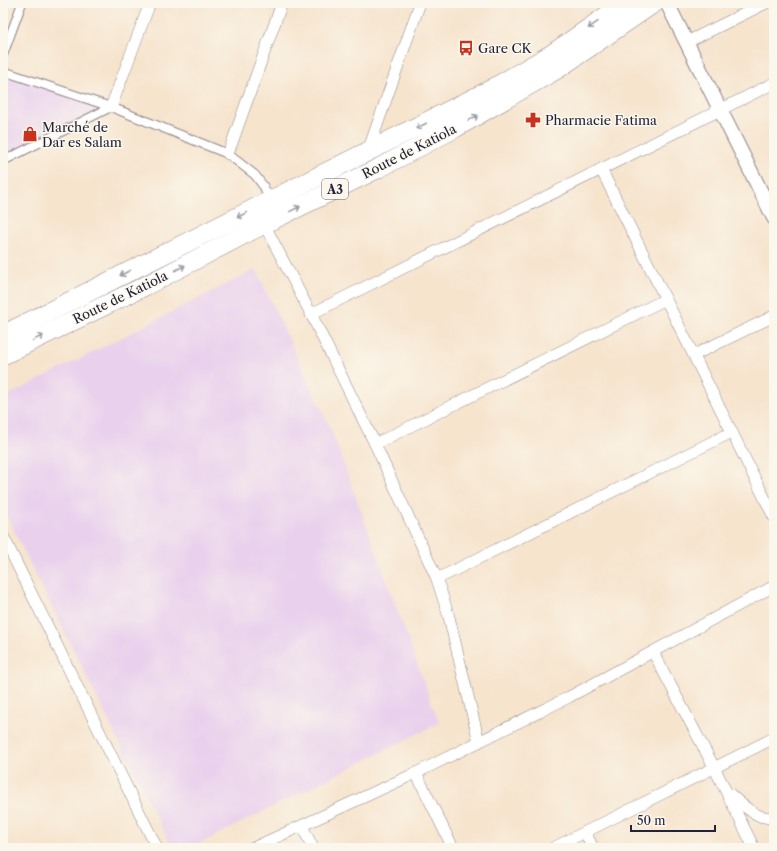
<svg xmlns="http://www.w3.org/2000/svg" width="777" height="851" font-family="'Libre Caslon Text',serif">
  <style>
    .built { fill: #e9d1ed }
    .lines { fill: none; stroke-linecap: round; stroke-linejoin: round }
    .pedestrian-casing { stroke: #8c8384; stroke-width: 10 }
    .minor-casing { stroke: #8c8384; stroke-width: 12 }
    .tertiary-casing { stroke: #8c8384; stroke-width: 16 }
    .trunk-casing { stroke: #8c8384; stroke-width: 20 }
    .pedestrian { stroke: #fff; stroke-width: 8 }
    .minor { stroke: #fff; stroke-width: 11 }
    .tertiary { stroke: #fff; stroke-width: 14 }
    .trunk { stroke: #fff; stroke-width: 19 }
    .oneway { stroke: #9c9ca7 }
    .labels { text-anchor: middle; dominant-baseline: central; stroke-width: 3; stroke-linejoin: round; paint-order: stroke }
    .shield { fill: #fbf7ec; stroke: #636270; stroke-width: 1 }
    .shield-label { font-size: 12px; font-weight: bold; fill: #22223b }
    .poi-label { font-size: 13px; fill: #22223b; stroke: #fbf7ec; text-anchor: start }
    .street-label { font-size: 13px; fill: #22223b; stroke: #fbf7ec }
  </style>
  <rect width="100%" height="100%" fill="#fbf7ec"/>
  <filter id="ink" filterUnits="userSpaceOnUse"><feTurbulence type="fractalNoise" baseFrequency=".025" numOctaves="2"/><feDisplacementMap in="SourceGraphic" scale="8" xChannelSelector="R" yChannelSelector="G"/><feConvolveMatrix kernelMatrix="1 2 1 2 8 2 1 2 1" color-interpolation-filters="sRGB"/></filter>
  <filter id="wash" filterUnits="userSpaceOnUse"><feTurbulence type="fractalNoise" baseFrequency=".012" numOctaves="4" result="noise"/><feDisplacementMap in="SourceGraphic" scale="16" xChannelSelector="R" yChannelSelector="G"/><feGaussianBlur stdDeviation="0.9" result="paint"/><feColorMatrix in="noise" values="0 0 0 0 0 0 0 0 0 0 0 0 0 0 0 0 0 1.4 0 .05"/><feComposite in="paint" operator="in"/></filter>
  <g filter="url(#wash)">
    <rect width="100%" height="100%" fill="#f6e4cd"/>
    <!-- built -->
    <g class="built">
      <polygon points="3,69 111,107 3,161"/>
      <polygon points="256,269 332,432 439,723 191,848 172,848 3,509 3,398"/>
    </g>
  </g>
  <g filter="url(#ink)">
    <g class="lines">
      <!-- pedestrian casing -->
      <g class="pedestrian-casing">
        <g id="pedestrian">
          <polyline points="3,55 22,3"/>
          <polyline points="3,71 111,107 228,154 255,175 264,187 270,201"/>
          <polyline points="3,161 111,107"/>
        </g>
      </g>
      <!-- minor casing -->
      <g class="minor-casing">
        <g id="minor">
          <polyline points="687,42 766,3"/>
          <polyline points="111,107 150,3"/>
          <polyline points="368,151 420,3"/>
          <polyline points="228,154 282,3"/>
          <polyline points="601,169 774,517"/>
          <polyline points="264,224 311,314 375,444 437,579 449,617 479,742"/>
          <polyline points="311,314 774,83"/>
          <polyline points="694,355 774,316"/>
          <polyline points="375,444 666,299"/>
          <polyline points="3,536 157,848"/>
          <polyline points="437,579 732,432"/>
          <polyline points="653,652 714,767 754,848"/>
          <polyline points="416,773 453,848"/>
          <path d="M730,794C739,802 748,811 758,815C763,818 769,817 774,819"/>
          <polyline points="302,826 313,848"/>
          <polyline points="585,832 593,848"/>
          <polyline points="253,848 416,773 569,697 774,586"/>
          <polyline points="553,848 774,738"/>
        </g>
      </g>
      <!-- tertiary casing -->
      <g class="tertiary-casing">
        <polyline id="tertiary" points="667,3 774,218"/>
      </g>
      <!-- trunk casing -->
      <g class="trunk-casing">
        <g id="trunk">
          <polyline points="3,335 492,89 552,54 625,3"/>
          <polyline points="3,355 147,285 264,224 379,168 455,128 559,68 654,3"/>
        </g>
      </g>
      <!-- pedestrian -->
      <use href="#pedestrian" class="pedestrian"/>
      <!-- minor -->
      <use href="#minor" class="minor"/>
      <!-- tertiary -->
      <use href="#tertiary" class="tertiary"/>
      <!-- trunk -->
      <use href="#trunk" class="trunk"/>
    </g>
    <!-- one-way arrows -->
    <defs><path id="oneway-shaft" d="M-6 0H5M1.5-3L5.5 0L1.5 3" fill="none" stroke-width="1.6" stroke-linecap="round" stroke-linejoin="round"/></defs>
    <g class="oneway">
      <use href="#oneway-shaft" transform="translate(593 25) rotate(145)"/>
      <use href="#oneway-shaft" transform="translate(473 118) rotate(-29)"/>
      <use href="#oneway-shaft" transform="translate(421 126) rotate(153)"/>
      <use href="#oneway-shaft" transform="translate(295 209) rotate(-26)"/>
      <use href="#oneway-shaft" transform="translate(242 215) rotate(153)"/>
      <use href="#oneway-shaft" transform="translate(180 268) rotate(-28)"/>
      <use href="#oneway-shaft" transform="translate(125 273) rotate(153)"/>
      <use href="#oneway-shaft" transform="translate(38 338) rotate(-26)"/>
    </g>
  </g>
  <!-- icons -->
  <defs>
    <g id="bus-bare" transform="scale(1.2)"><path d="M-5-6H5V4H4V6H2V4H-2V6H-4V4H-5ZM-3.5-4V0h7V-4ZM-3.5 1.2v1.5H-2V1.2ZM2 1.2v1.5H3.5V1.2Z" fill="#c8321e" stroke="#fbf7ec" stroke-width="2.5" paint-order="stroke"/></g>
    <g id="pharmacy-bare" transform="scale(1.2)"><path d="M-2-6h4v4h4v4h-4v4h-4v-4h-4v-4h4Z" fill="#c8321e" stroke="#fbf7ec" stroke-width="2.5" paint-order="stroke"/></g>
    <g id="shop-bare" transform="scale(1.2)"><path d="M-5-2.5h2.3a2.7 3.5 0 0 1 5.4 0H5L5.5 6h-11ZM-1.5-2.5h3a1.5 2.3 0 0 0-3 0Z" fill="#c8321e" stroke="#fbf7ec" stroke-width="2.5" paint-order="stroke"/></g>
  </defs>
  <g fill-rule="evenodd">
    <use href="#bus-bare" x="466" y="48"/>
    <use href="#pharmacy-bare" x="533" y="120"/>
    <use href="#shop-bare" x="30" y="134"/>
  </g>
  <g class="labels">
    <!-- shield labels -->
    <rect class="shield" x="322" y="179" width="26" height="20" rx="3"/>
    <g class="shield-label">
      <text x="335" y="189">A3</text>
    </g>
    <!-- poi labels -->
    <g class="poi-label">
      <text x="478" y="48">Gare CK</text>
      <text x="545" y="120">Pharmacie Fatima</text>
      <text x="42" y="127">Marché de<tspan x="42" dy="15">Dar es Salam</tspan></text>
    </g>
    <!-- street labels -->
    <g class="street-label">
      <text transform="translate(409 151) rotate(-27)">Route de Katiola</text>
      <text transform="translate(120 297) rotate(-26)">Route de Katiola</text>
    </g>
  </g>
  <!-- margin -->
  <rect width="777" height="851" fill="none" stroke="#fbf7ec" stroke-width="16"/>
  <!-- scale -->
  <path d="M631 825v6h84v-6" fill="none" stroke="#22223b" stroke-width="2"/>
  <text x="637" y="825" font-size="12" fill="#22223b" stroke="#fbf7ec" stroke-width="3" paint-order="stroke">50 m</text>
</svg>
